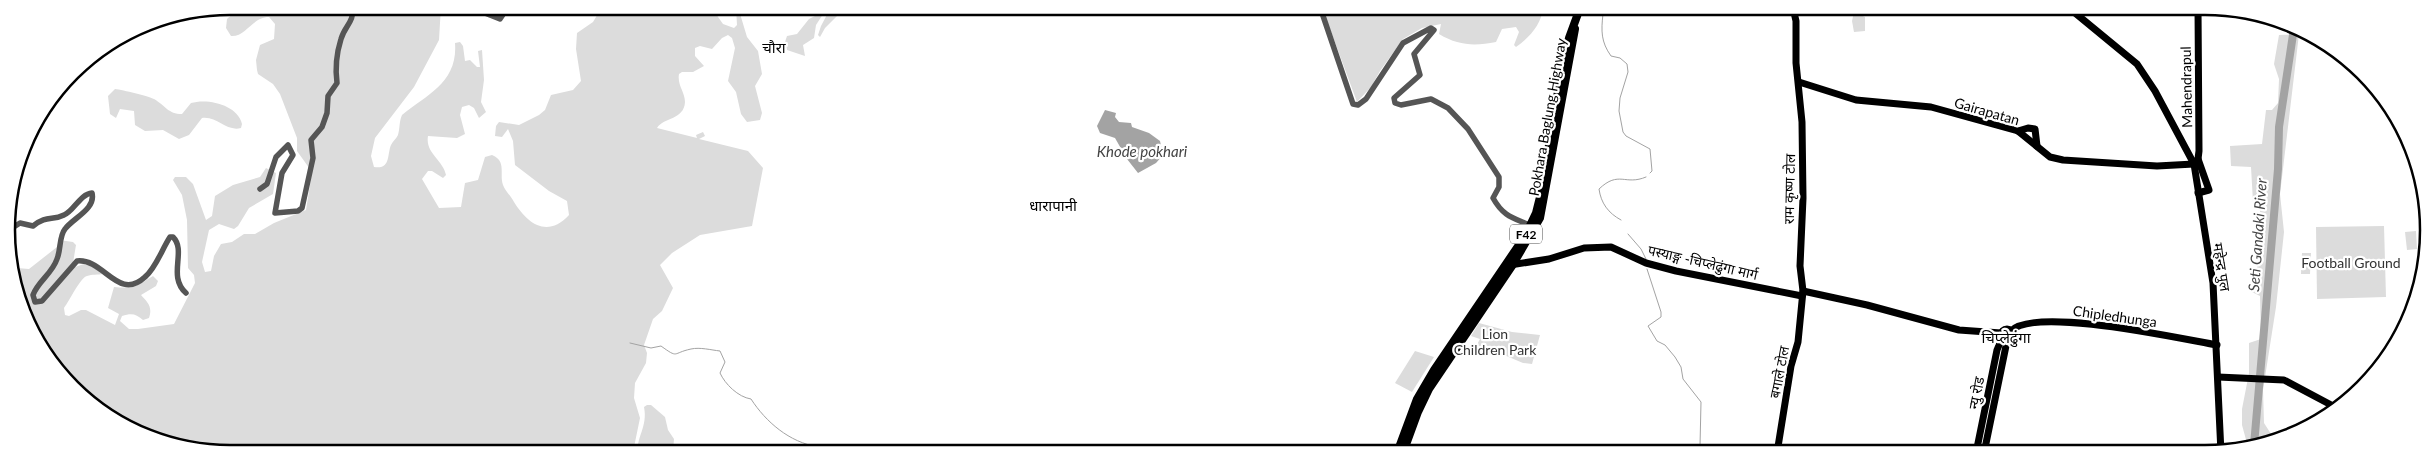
<svg xmlns="http://www.w3.org/2000/svg" width="2435" height="460" font-family="Lato,'Noto Sans Devanagari',sans-serif">
  <style>
    .green { fill: #dcdcdc }
    .water { fill: #a3a3a3 }
    .lines { fill: none; stroke-linecap: round; stroke-linejoin: round }
    .stream { stroke: #a3a3a3; stroke-width: 1 }
    .river { stroke: #a3a3a3; stroke-width: 8 }
    .minor { stroke: #555; stroke-width: 5.5 }
    .major { stroke: #000; stroke-width: 7 }
    .highway { stroke: #000; stroke-width: 8 }
    .labels { text-anchor: middle; dominant-baseline: central; stroke-width: 4.5; stroke-linejoin: round; paint-order: stroke }
    .shield { fill: #fff; stroke: #4c4c4c; stroke-width: 1 }
    .shield-label { font-size: 12px; font-weight: bold; fill: #000 }
    .street-label { font-size: 14px; fill: #000; stroke: #fff }
    .park-label { font-size: 14px; fill: #333; stroke: #fff }
    .neighbourhood-label { font-size: 15px; fill: #000; stroke: #fff }
    .water-label { font-size: 15px; font-style: italic; fill: #444; stroke: #fff }
    .rim { fill: none; stroke: #000; stroke-width: 2.5 }
  </style>
  <rect width="100%" height="100%" fill="#fff"/>
  <!-- green -->
  <g class="green">
    <path d="M241,6H441L439,40L414,87L375,138L371,156L374,167C391,170 387,154 391,145C393,141 396,139 398,135C400,128 399,122 402,115C428,94 458,82 455,43L460,42L463,46L465,61L470,60L477,67H480L478,51L482,50L484,80L481,102L486,112L479,118L474,108L469,105L462,107L460,115L465,134L457,138L428,136C425,153 443,160 446,175L443,178L432,171H428L422,179L439,208L461,207L465,183L478,180L485,157L492,155C507,161 499,174 503,185C505,191 511,196 514,202C527,223 547,239 569,215L567,201L549,191L515,165L513,141L508,129L502,137L495,136L496,126L499,122L519,125L539,115L545,110L551,95L573,90L581,81L576,49L577,33L593,22L602,7H711L723,24L734,28L737,25L736,7H738L747,37L758,51L762,74L755,86L762,113L760,120L747,122L741,114L736,92L728,81L735,48L732,38L728,35L722,38L712,49L700,46L695,48V56L704,66L693,72H682L679,74C677,85 685,92 685,102C684,120 664,117 657,128L697,138L696,135L703,132L705,136L699,139L748,151L763,168L752,226L700,235L672,253L660,265L673,288L662,311L653,319L644,345L647,353L646,363L635,383L634,398L640,418L633,452H201L131,431L62,377L18,302L13,264L17,268L29,269L57,247L59,240L73,242L76,245L73,263L75,267L87,263L103,274C98,275 92,274 87,276C80,278 70,300 64,308L65,315L69,316L81,310H86L115,325L119,314L108,308L114,287C136,289 136,286 153,276L158,281L156,286L141,295C147,302 153,306 149,318L143,320C136,314 132,313 122,316L120,321L129,329H138L174,324L195,283L194,275L188,268L187,220L182,195L173,180L175,177H186L193,184L206,220L212,216L215,196L233,185L260,177L266,168L276,173L273,194L249,208L238,226L234,229L219,224L209,230L202,262L205,272L211,271L214,256L221,244L232,242L244,234H255L274,223L306,210L312,172L297,151V138L280,94L273,84L258,74L257,70L256,60L260,45L274,39L275,24L269,17C252,17 246,37 231,36L226,28L227,19Z"/>
    <polygon points="831,7 839,7 839,14 825,28 820,37 818,35 821,26"/>
    <path d="M1322,7H1543C1542,24 1529,38 1516,47L1514,45L1519,32L1516,27L1502,29L1496,42C1475,46 1459,46 1439,34L1441,24L1422,28L1403,39L1380,71L1371,87L1357,102Z"/>
    <polygon points="825,11 816,25 814,38 803,45 805,56 787,50 785,42 787,36 797,34 809,19"/>
    <polygon points="1854,12 1865,17 1865,31 1854,32 1852,21"/>
    <polygon points="2299,34 2280,194 2284,232 2276,307 2263,390 2264,423 2273,437 2270,442 2248,447 2242,425 2242,409 2249,373 2249,343 2261,339 2260,296 2252,292 2251,280 2259,277 2254,252 2260,233 2260,204 2253,202 2251,167 2231,166 2230,146 2262,144 2266,110 2272,110 2278,103 2279,79 2274,64 2279,35"/>
    <path d="M115,89C123,90 148,96 154,99C166,106 168,114 182,114L191,103C208,98 238,105 242,124L241,128C226,132 218,116 202,118L189,135L179,139L163,130L145,131L135,125L134,111L120,109L116,118L110,114L108,96Z"/>
    <polygon points="2384,226 2386,297 2317,299 2316,227"/>
    <polygon points="2416,231 2417,249 2407,250 2405,232"/>
    <polygon points="2302,253 2311,253 2310,274 2301,274"/>
    <polygon points="1479,323 1512,332 1540,335 1532,364 1523,363 1504,355 1472,354 1480,339 1471,336"/>
    <polygon points="1415,351 1434,357 1412,392 1395,383"/>
    <path d="M647,405H651L665,417L668,430L674,439L673,452H638C636,437 648,427 644,407Z"/>
  </g>
  <!-- water -->
  <polygon class="water" points="1105,110 1116,113 1115,117 1119,122 1131,123 1132,127 1149,133 1160,141 1163,155 1156,163 1138,173 1127,159 1115,138 1100,133 1097,126"/>
  <g class="lines">
    <!-- stream -->
    <g class="stream">
      <path d="M1596,8L1603,14C1601,31 1601,42 1611,56L1620,58L1627,64L1628,72L1620,98L1619,111L1623,132L1626,136L1650,149L1652,171L1650,173"/>
      <path d="M1621,220C1608,213 1601,203 1599,189C1619,170 1625,186 1646,177"/>
      <polyline points="1628,234 1641,249 1646,259"/>
      <polyline points="1647,269 1661,312 1661,317 1648,326 1657,341 1665,345 1675,357 1681,367 1683,379 1701,402 1700,446 1690,453"/>
      <path d="M630,343L651,348L661,346C679,359 672,353 691,349C700,347 711,350 720,351L725,362L720,373C725,384 738,397 751,399C766,422 789,442 818,447L819,452"/>
    </g>
    <!-- river -->
    <polyline class="river" points="2254,445 2278,169 2279,127 2294,28"/>
    <!-- minor -->
    <g class="minor">
      <polyline points="449,6 464,6"/>
      <polyline points="467,6 500,19 508,7"/>
      <path d="M1320,7L1353,104L1358,105L1366,99L1403,43L1431,28L1434,30L1414,54L1420,75L1394,98L1395,103L1401,105L1431,99L1448,108L1468,129L1499,177V187L1493,198C1504,218 1515,218 1534,227"/>
      <path d="M260,189L267,184L276,157L288,145L293,155L282,173L275,213L298,211L302,208L313,158L311,140L322,127L327,113L328,96L337,83C335,68 336,55 341,39C345,25 354,23 353,6"/>
      <path d="M9,230L20,223L33,226C47,215 52,221 64,215C74,211 80,194 92,193C96,209 73,218 65,229C59,236 61,250 57,259C52,274 38,281 33,295L35,302L42,301L77,261C104,258 118,302 145,277C156,268 162,249 170,237H173C187,251 167,276 186,293"/>
    </g>
    <!-- major -->
    <g class="major">
      <polyline points="2069,8 2137,64 2155,91 2194,164 2213,283 2221,453"/>
      <polyline points="1799,82 1856,100 1931,107 2018,131 2050,157 2063,160 2157,166 2194,164"/>
      <polyline points="2018,131 2028,128 2035,129 2037,146"/>
      <polyline points="2194,164 2198,159 2199,151 2198,8"/>
      <polyline points="2198,193 2209,190 2198,159"/>
      <polyline points="1510,265 1549,259 1584,248 1611,247 1646,263 1676,271 1802,296"/>
      <polyline points="1803,291 1867,305 1959,330 2001,333"/>
      <circle cx="2007" cy="335" r="6"/>
      <path d="M2011,331C2034,306 2182,339 2217,345"/>
      <polyline points="2218,377 2284,380 2335,407"/>
      <polyline points="1777,453 1791,366 1798,342 1803,291 1800,266 1803,198 1802,122 1796,63 1796,21 1793,8"/>
      <polyline points="1976,453 1997,350 2002,338"/>
      <polyline points="1984,453 2007,341"/>
    </g>
    <!-- highway -->
    <g class="highway">
      <polyline points="1397,453 1417,399 1434,370 1525,236 1536,213 1541,193 1563,61 1569,38 1580,8"/>
      <polyline points="1403,453 1418,412 1429,389 1512,266 1540,218 1575,29"/>
    </g>
  </g>
  <g class="labels">
    <!-- shield labels -->
    <rect class="shield" x="1510" y="224.5" width="32" height="19" rx="4"/>
    <g class="shield-label">
      <text x="1526" y="234">F42</text>
    </g>
    <!-- street labels -->
    <g class="street-label">
      <text transform="translate(2186 87) rotate(-91)">Mahendrapul</text>
      <text transform="translate(1987 111) rotate(16)">Gairapatan</text>
      <text transform="translate(1547 117) rotate(-80)">Pokhara Baglung Highway</text>
      <text transform="translate(1789 189) rotate(-89)">राम कृष्ण टोल</text>
      <text transform="translate(1703 262) rotate(13)">पस्याङ्ग -चिप्लेढुंगा मार्ग</text>
      <text transform="translate(2222 267) rotate(81)">महेन्द्र पुल</text>
      <text transform="translate(2115 316) rotate(8)">Chipledhunga</text>
      <text transform="translate(1779 372) rotate(-79)">बगाले टोल</text>
      <text transform="translate(1976 393) rotate(-79)">न्यु रोड</text>
    </g>
    <!-- park labels -->
    <g class="park-label">
      <text x="2351" y="262">Football Ground</text>
      <text x="1495" y="333">Lion<tspan x="1495" dy="16">Children Park</tspan></text>
    </g>
    <!-- neighbourhood labels -->
    <g class="neighbourhood-label">
      <text x="774" y="47">चौरा</text>
      <text x="1053" y="205">धारापानी</text>
      <text x="2006" y="337">चिप्लेढुंगा</text>
    </g>
    <!-- water labels -->
    <g class="water-label">
      <text x="1142" y="151">Khode pokhari</text>
      <text transform="translate(2257 235) rotate(-86)">Seti Gandaki River</text>
    </g>
  </g>
  <!-- crop -->
  <path d="M0 0H2435V460H0ZM230 15H2205A215 215 0 0 1 2420 230V230A215 215 0 0 1 2205 445H230A215 215 0 0 1 15 230V230A215 215 0 0 1 230 15Z" fill="#fff" fill-rule="evenodd"/>
  <path class="rim" d="M230 15H2205A215 215 0 0 1 2420 230V230A215 215 0 0 1 2205 445H230A215 215 0 0 1 15 230V230A215 215 0 0 1 230 15Z"/>
</svg>
